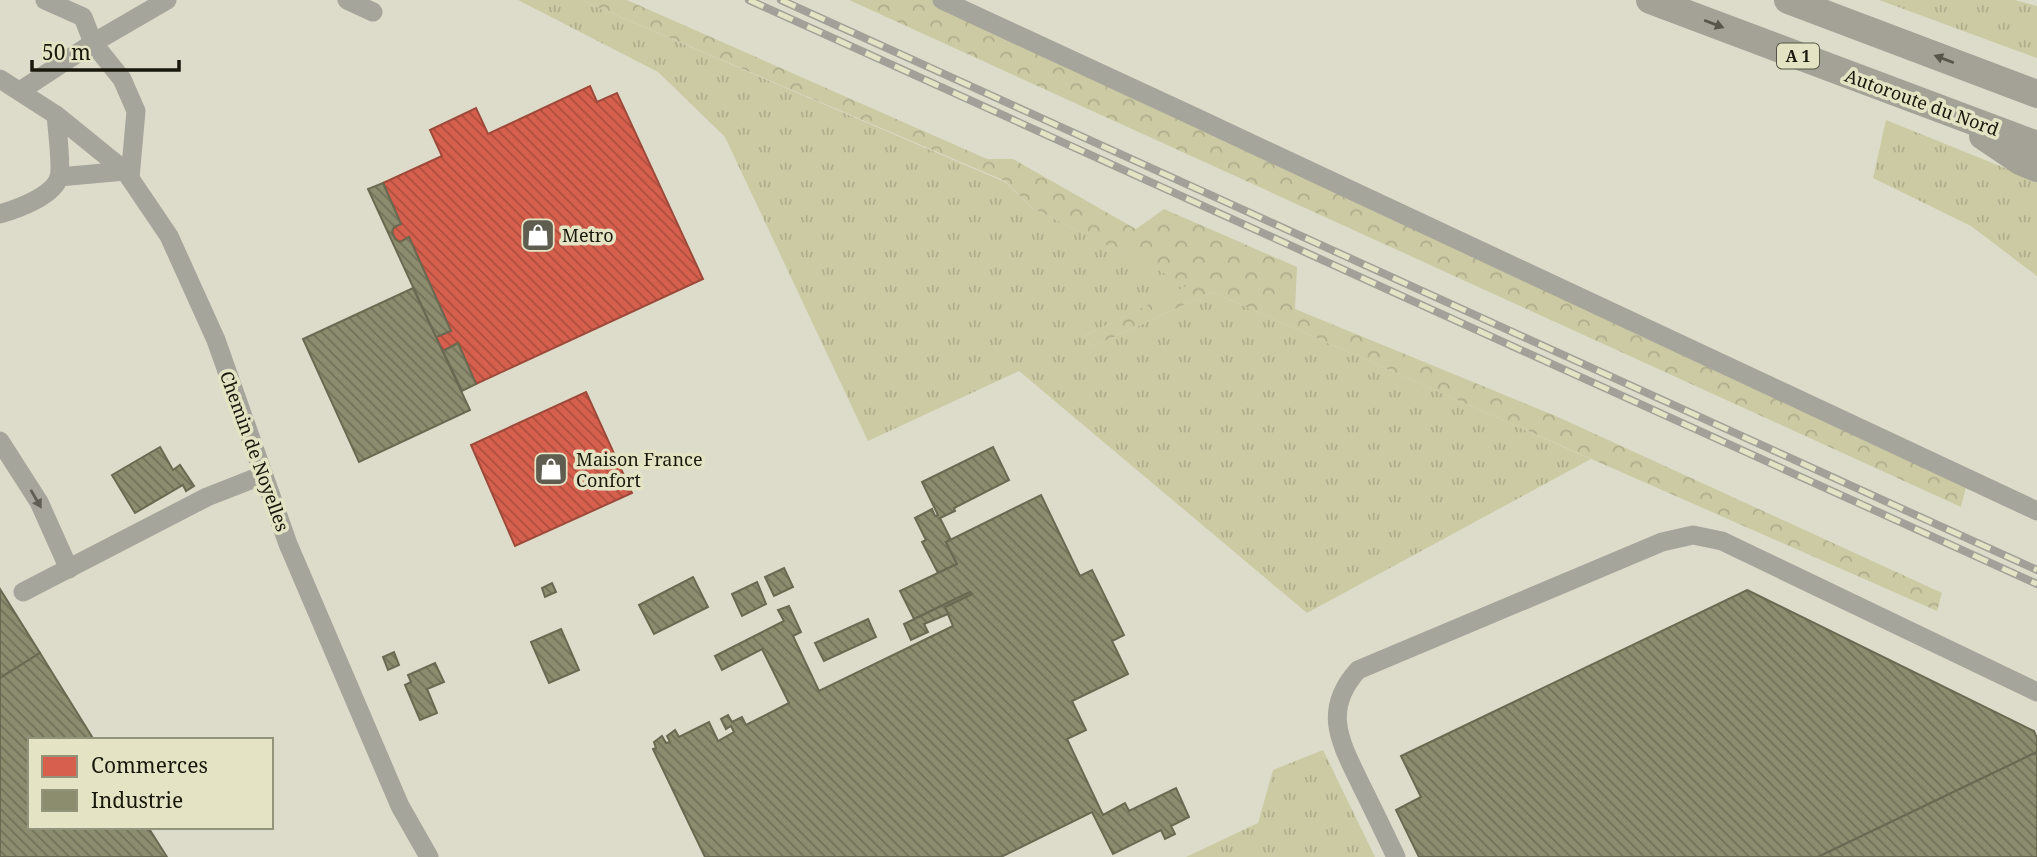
<svg xmlns="http://www.w3.org/2000/svg" width="2037" height="857" font-family="'Noto Serif',serif">
  <style>
    .grass { fill: url(#grass-tufts) }
    .forest { fill: url(#forest-crowns) }
    .shops { fill: url(#shops-back-hatch); stroke: #9d4a3a; stroke-width: 2 }
    .industry { fill: url(#industry-back-hatch); stroke: #6a6951; stroke-width: 2 }
    .lines { fill: none; stroke-linecap: round; stroke-linejoin: round }
    .minor { stroke: #a6a59c; stroke-width: 19 }
    .highway { stroke: #a4a297; stroke-width: 28 }
    .rail-casing { stroke: #a2a098; stroke-width: 8 }
    .rail { stroke: #e4e3c4; stroke-width: 5; stroke-dasharray: 16; stroke-linecap: butt }
    .oneway { fill: #58564b }
    .oneway2 { fill: #605e54 }
    .labels { text-anchor: middle; dominant-baseline: central; stroke-width: 7; stroke-linejoin: round; paint-order: stroke }
    .shield { fill: #e4e3c4; stroke: #565544; stroke-width: 2 }
    .shield-label { font-size: 16px; font-weight: bold; fill: #19180d }
    .street-label { font-size: 18px; fill: #19180d; stroke: #e4e3c4 }
    .poi-label { font-size: 18px; fill: #19180d; stroke: #e4e3c4; text-anchor: start }
  </style>
  <defs>
    <pattern id="grass-tufts" width="24" height="20" patternUnits="userSpaceOnUse" patternTransform="scale(1.75)"><rect width="24" height="20" fill="#cccaa3"/><path d="M3 7l-1-3M5 7V3M7 7l1-3M15 17l-1-3M17 17v-4M19 17l1-3" fill="none" stroke="#afad8b"/></pattern>
    <pattern id="forest-crowns" width="20" height="18" patternUnits="userSpaceOnUse" patternTransform="scale(1.75)"><rect width="20" height="18" fill="#cccaa3"/><path d="M2 6a3 3 0 1 1 6 0M12 15a3 3 0 1 1 6 0" fill="none" stroke="#afad8b"/></pattern>
    <pattern id="shops-back-hatch" width="6" height="6" patternUnits="userSpaceOnUse" patternTransform="scale(1.75)"><rect width="6" height="6" fill="#d6604d"/><path d="M-1 5l2 2M0 0l6 6M5-1l2 2" fill="none" stroke="#ad4e3e"/></pattern>
    <pattern id="industry-back-hatch" width="6" height="6" patternUnits="userSpaceOnUse" patternTransform="scale(1.75)"><rect width="6" height="6" fill="#8c8c6e"/><path d="M-1 5l2 2M0 0l6 6M5-1l2 2" fill="none" stroke="#727159"/></pattern>
  </defs>
  <rect width="100%" height="100%" fill="#dddccb"/>
  <!-- grass -->
  <g class="grass">
    <polygon points="518,0 581,0 1005,182 1032,208 1189,285 1084,336 1092,347 1212,292 1591,459 1307,613 1019,371 868,441 725,137 658,72"/>
    <polygon points="1879,0 2015,0 2037,6 2037,58"/>
    <polygon points="1886,120 2037,181 2037,276 1971,226 1873,178"/>
    <polygon points="1323,750 1375,857 1186,857 1258,823 1273,770"/>
  </g>
  <!-- forest -->
  <g class="forest">
    <polygon points="581,0 627,0 987,159 1013,159 1136,229 1164,209 1297,267 1295,309 1558,417 1942,593 1937,611 1212,292 1092,347 1084,336 1188,285 1032,208 1005,181"/>
    <polygon points="849,0 939,0 1968,479 1961,507"/>
  </g>
  <!-- shops -->
  <g class="shops">
    <polygon points="590,86 597,102 617,93 703,279 476,384 458,343 443,351 436,337 451,331 409,237 400,242 395,239 392,232 394,227 401,224 383,183 442,156 430,130 476,108 488,134"/>
    <polygon points="586,392 632,493 515,546 471,445"/>
  </g>
  <!-- industry -->
  <g class="industry">
    <polygon points="383,183 401,224 394,227 392,232 395,239 400,242 409,237 451,331 436,337 368,189"/>
    <polygon points="413,288 470,410 359,462 303,339"/>
    <polygon points="458,343 476,384 462,391 443,351"/>
    <polygon points="160,447 173,470 180,465 194,486 186,491 183,485 135,513 112,475"/>
    <polygon points="993,447 1009,480 954,508 955,511 940,518 951,540 946,542 957,564 938,573 922,542 926,540 915,518 932,509 935,516 938,515 922,482"/>
    <polygon points="1041,495 1080,576 1092,570 1124,635 1112,641 1128,674 1072,701 1086,730 1067,739 1103,815 1125,803 1129,811 1176,788 1189,817 1171,826 1175,834 1165,839 1161,830 1113,854 1092,812 1001,857 705,857 653,749 656,748 654,742 662,736 666,743 670,742 667,736 675,730 679,737 709,722 718,741 734,732 731,726 726,729 721,719 728,715 732,722 742,717 746,725 789,703 762,649 722,670 715,656 784,621 778,610 789,606 801,632 793,636 819,691 953,626 945,607 972,594 970,592 914,619 900,591 957,564 946,542"/>
    <polygon points="784,568 793,587 774,596 765,577"/>
    <polygon points="693,577 708,607 654,634 639,605"/>
    <polygon points="757,582 766,604 742,616 732,594"/>
    <polygon points="552,583 556,592 545,597 542,588"/>
    <polygon points="0,589 40,653 0,678"/>
    <polygon points="1747,590 2034,731 2037,738 2037,752 1818,857 1419,857 1396,810 1421,797 1401,756"/>
    <polygon points="970,592 972,594 945,607 948,614 924,624 928,632 911,640 904,624"/>
    <polygon points="868,619 876,637 824,661 815,643"/>
    <polygon points="561,629 579,670 549,683 531,642"/>
    <polygon points="394,652 399,665 388,670 383,657"/>
    <polygon points="40,653 94,740 30,740 30,827 148,827 167,857 0,857 0,678"/>
    <polygon points="435,663 444,682 427,689 437,713 420,720 405,685 411,682 408,675"/>
    <polygon points="2037,752 2037,857 1818,857"/>
  </g>
  <g class="lines">
    <!-- minor -->
    <g class="minor">
      <polyline points="45,0 83,17 93,43 167,0"/>
      <polyline points="347,0 373,12"/>
      <path d="M942,0C1308,168 1671,342 2037,511"/>
      <polyline points="0,79 56,115 125,171 169,236 216,340 288,544 400,806 429,857"/>
      <polyline points="20,91 93,43 122,79 136,111 130,178"/>
      <polyline points="59,177 125,171"/>
      <path d="M0,214C17,209 54,196 59,177C62,168 57,127 56,115"/>
      <polyline points="0,441 39,502 69,569"/>
      <polyline points="23,592 207,497 263,475"/>
      <path d="M1396,857C1385,834 1374,811 1363,789C1342,745 1320,712 1358,670L1662,542L1693,535L1722,541L2037,692"/>
    </g>
    <!-- highway -->
    <g class="highway">
      <polyline points="1650,0 2037,145"/>
      <polyline points="1788,0 2037,94"/>
      <polyline points="1983,136 2020,161 2037,168"/>
    </g>
    <!-- rail casing -->
    <g class="rail-casing">
      <g id="rail">
        <polyline points="749,0 2037,584"/>
        <polyline points="781,0 2037,570"/>
      </g>
    </g>
    <!-- rail -->
    <use href="#rail" class="rail"/>
  </g>
  <!-- one-way arrows -->
  <defs><path id="oneway-solid" d="M-6-.8H1V-3.2L6.5 0L1 3.2V.8H-6Z" transform="scale(1.75)"/></defs>
  <g class="oneway">
    <use href="#oneway-solid" transform="translate(1714 24) rotate(21)"/>
    <use href="#oneway-solid" transform="translate(1944 59) rotate(-159)"/>
  </g>
  <use class="oneway2" href="#oneway-solid" transform="translate(36 499) rotate(60)"/>
  <!-- icons -->
  <defs>
    <g id="shop-square" transform="scale(1.75)"><rect x="-9" y="-9" width="18" height="18" rx="4" fill="#5e5d50" stroke="#e4e3c4"/><path d="M-5-2.5h2.3a2.7 3.5 0 0 1 5.4 0H5L5.5 6h-11ZM-1.5-2.5h3a1.5 2.3 0 0 0-3 0Z" fill="#fff"/></g>
  </defs>
  <g fill-rule="evenodd">
    <use href="#shop-square" x="538" y="235"/>
    <use href="#shop-square" x="551" y="469"/>
  </g>
  <g class="labels">
    <!-- shield labels -->
    <rect class="shield" x="1777" y="43.5" width="42" height="25" rx="5"/>
    <g class="shield-label">
      <text x="1798" y="56">A 1</text>
    </g>
    <!-- street labels -->
    <g class="street-label">
      <text transform="translate(1922 102) rotate(20)">Autoroute du Nord</text>
      <text transform="translate(255 451) rotate(70)">Chemin de Noyelles</text>
    </g>
    <!-- poi labels -->
    <g class="poi-label">
      <text x="562" y="235">Metro</text>
      <text x="576" y="459">Maison France<tspan x="576" dy="21">Confort</tspan></text>
    </g>
  </g>
  <!-- legend -->
  <rect x="28" y="738" width="245" height="91" fill="#e4e3c4" stroke="#93927b" stroke-width="2"/>
  <rect x="42" y="756" width="35" height="21" fill="#d6604d" stroke="#93927b" stroke-width="2"/>
  <text x="91" y="773" font-size="21" fill="#19180d">Commerces</text>
  <rect x="42" y="790" width="35" height="21" fill="#8c8c6e" stroke="#93927b" stroke-width="2"/>
  <text x="91" y="808" font-size="21" fill="#19180d">Industrie</text>
  <!-- scale -->
  <path d="M32 60v10h147v-10" fill="none" stroke="#19180d" stroke-width="3.5"/>
  <text x="42" y="60" font-size="21" fill="#19180d" stroke="#e4e3c4" stroke-width="5" paint-order="stroke">50 m</text>
</svg>
